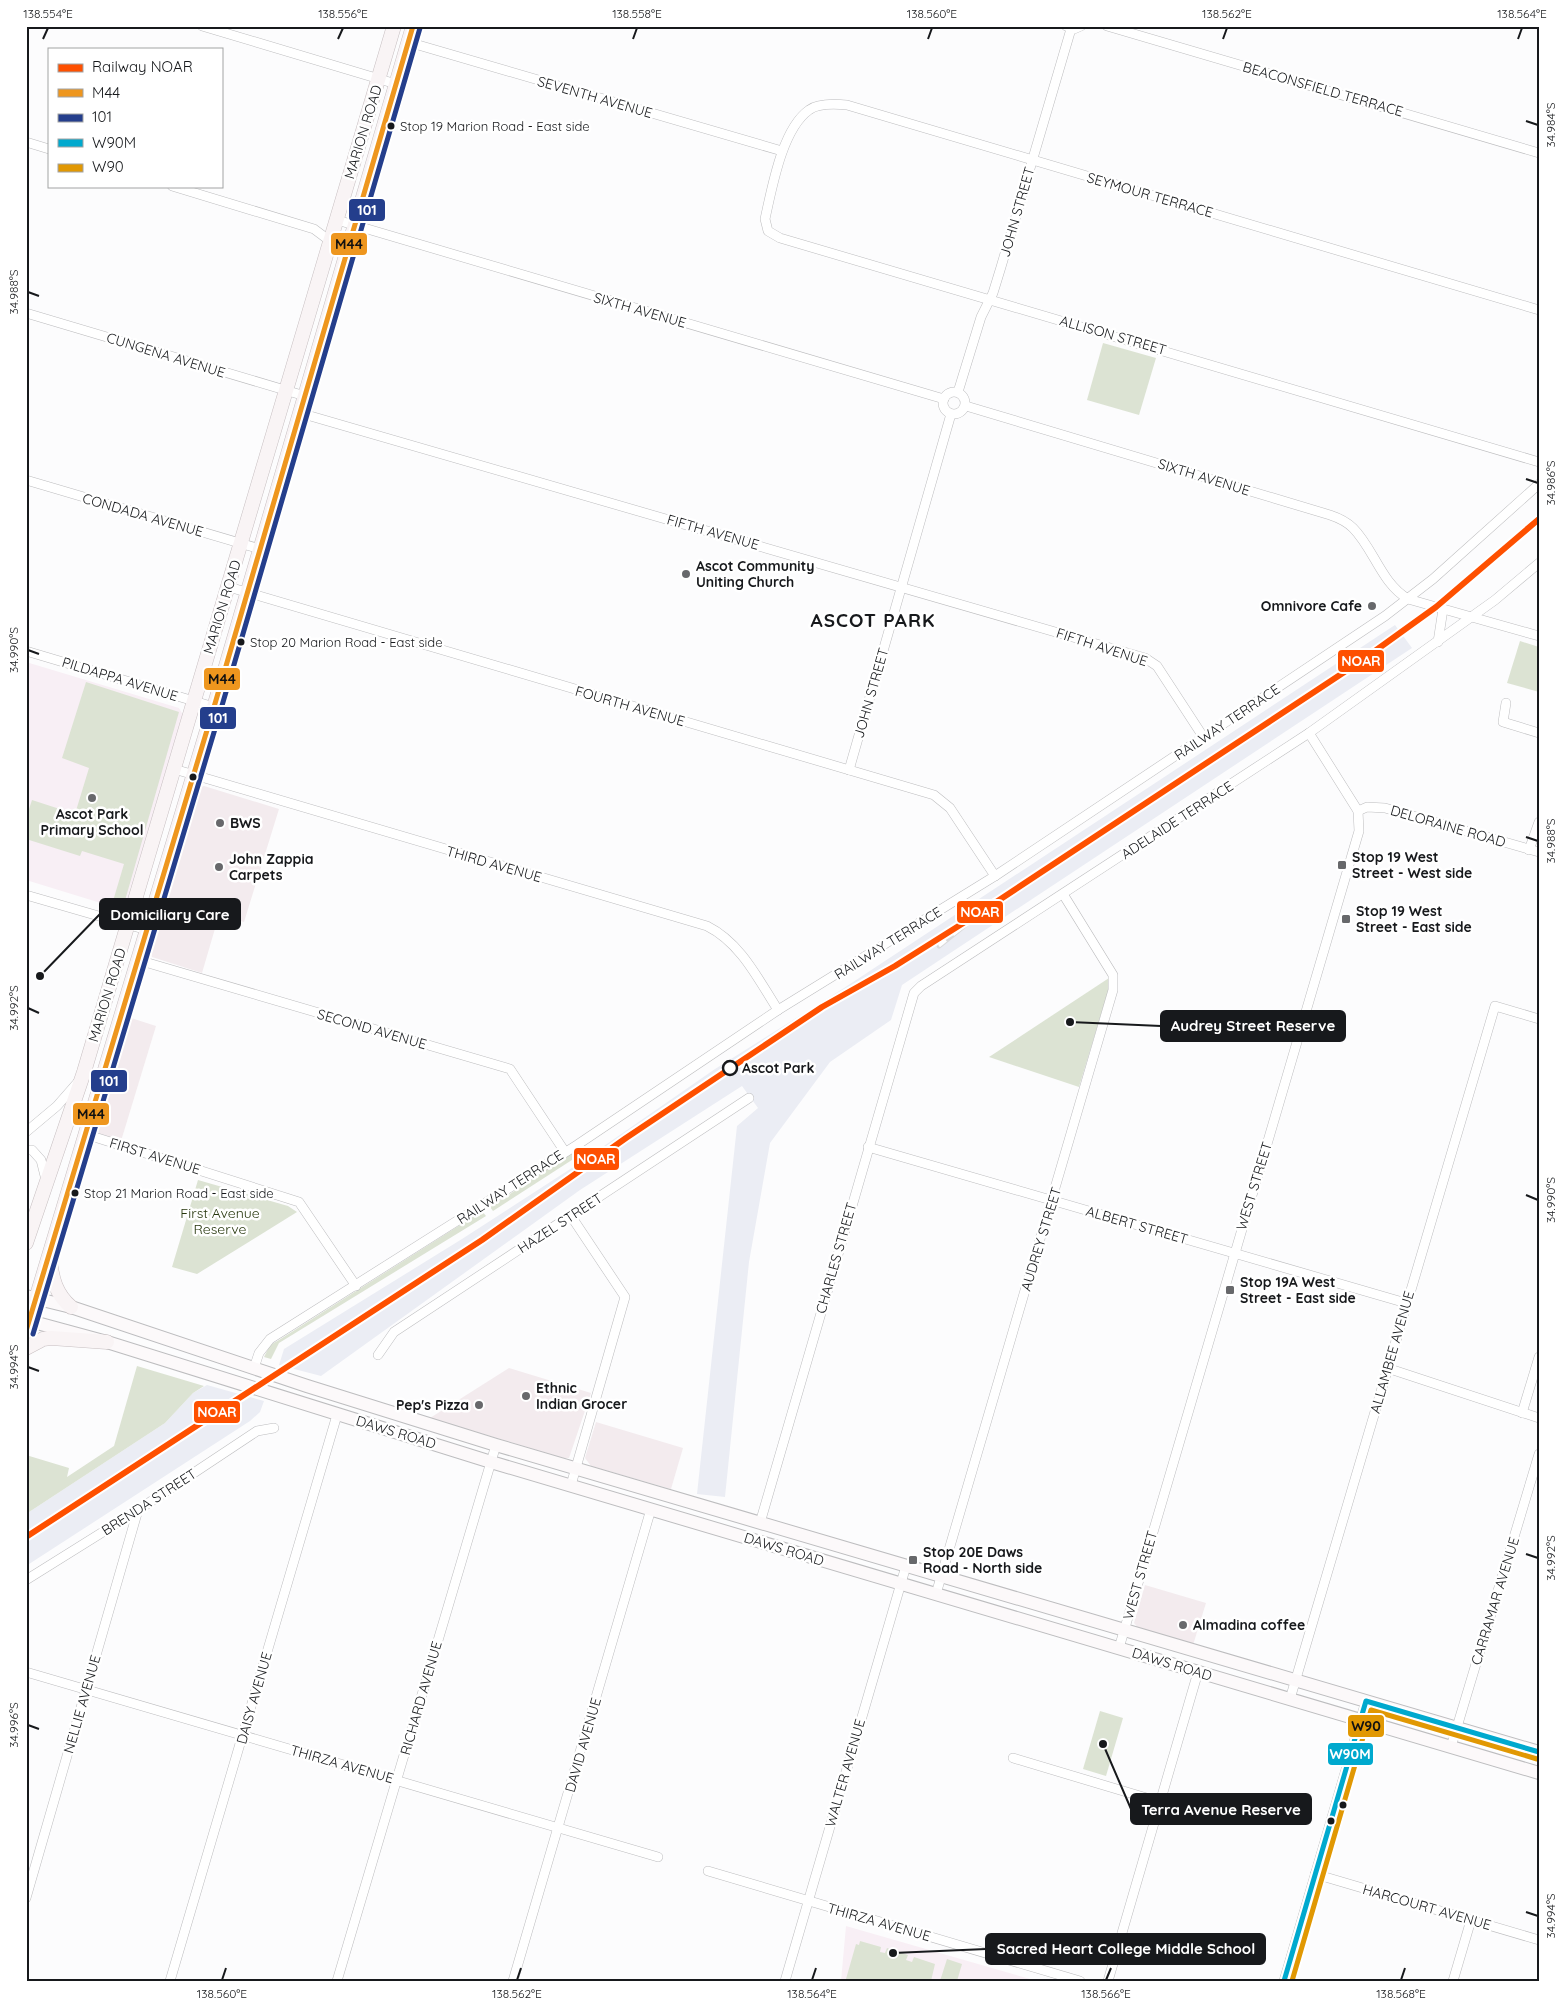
<svg xmlns="http://www.w3.org/2000/svg" width="1565" height="2007" font-family="Quicksand,sans-serif">
  <style>
    .commercial { fill: #f3ebee }
    .built { fill: #ebedf4 }
    .education { fill: #f8eff5 }
    .green { fill: #dce3d3 }
    .lines { fill: none; stroke-linecap: round; stroke-linejoin: round }
    .street-casing { stroke: #bdbdbf; stroke-width: 10 }
    .secondary-casing { stroke: #bdbdbf; stroke-width: 14 }
    .primary-casing { stroke: #c7bfc1; stroke-width: 15 }
    .street { stroke: #fff; stroke-width: 9 }
    .secondary { stroke: #fcf9fa; stroke-width: 12 }
    .primary { stroke: #f9f4f5; stroke-width: 14 }
    .rail-casing { stroke: #dadadb; stroke-width: 5 }
    .rail { stroke: #fff; stroke-width: 3; stroke-dasharray: 9; stroke-linecap: butt }
    .bus-1-casing { stroke: #fff; stroke-width: 9 }
    .bus-2-casing { stroke: #fff; stroke-width: 9 }
    .bus-3-casing { stroke: #fff; stroke-width: 9 }
    .bus-4-casing { stroke: #fff; stroke-width: 9 }
    .bus-1 { stroke: #ee961e; stroke-width: 5 }
    .bus-2 { stroke: #243e8c; stroke-width: 5 }
    .bus-3 { stroke: #00a9ce; stroke-width: 5 }
    .bus-4 { stroke: #e19803; stroke-width: 5 }
    .rail-1-casing { stroke: #fff; stroke-width: 10 }
    .rail-1 { stroke: #fe5000; stroke-width: 6 }
    .ticks { fill: none; stroke: #17191c; stroke-width: 2 }
    .bus-dot { fill: #17191c; stroke: #fff; stroke-width: 2 }
    .poi-dot { fill: #67686b; stroke: #fff; stroke-width: 2 }
    .stop-dot { fill: #fff; stroke: #17191c; stroke-width: 2.5 }
    .labels { text-anchor: middle; dominant-baseline: central; stroke-width: 5; stroke-linejoin: round; paint-order: stroke }
    .bus-label { font-size: 13px; fill: #17191c; stroke: #fff; text-anchor: start }
    .street-label { font-size: 14px; fill: #17191c; stroke: #fff }
    .poi-label { font-size: 14px; font-weight: bold; fill: #17191c; stroke: #fff; text-anchor: start }
    .stop-label { font-size: 14px; font-weight: bold; fill: #17191c; stroke: #fff; text-anchor: start }
    .park-label { font-size: 14px; fill: #26360c; stroke: #fff }
    .district-label { font-size: 19px; font-weight: bold; letter-spacing: 1px; fill: #17191c; stroke: #fff }
    .leader { fill: none; stroke: #17191c; stroke-width: 2 }
    .callout-dot { fill: #17191c; stroke: #fff; stroke-width: 2 }
    .callout { fill: #17191c; stroke: #17191c; stroke-width: 2 }
    .callout-label { font-size: 15px; text-anchor: middle; font-weight: bold; fill: #fff }
    .line-badge { stroke: #fff; stroke-width: 2 }
    .badge-label { font-size: 14px; text-anchor: middle; font-weight: bold; fill: #fff }
    .pale-badge-label { font-size: 14px; text-anchor: middle; font-weight: bold; fill: #111 }
    .neatline { fill: none; stroke: #17191c; stroke-width: 2 }
    .ticks-label { font-size: 12px; text-anchor: middle; fill: #17191c }
  </style>
  <rect width="100%" height="100%" fill="#fcfcfd"/>
  <!-- commercial -->
  <g class="commercial">
    <polygon points="204,786 279,809 244,922 219,915 202,973 152,957 148,945 194,789"/>
    <polygon points="128,1017 156,1026 121,1141 99,1134 95,1125"/>
    <polygon points="509,1368 591,1393 569,1458 563,1458 430,1418"/>
    <polygon points="596,1422 683,1448 671,1489 591,1466 585,1458"/>
    <polygon points="1145,1585 1206,1603 1193,1645 1139,1629 1134,1623"/>
  </g>
  <!-- built -->
  <g class="built">
    <polygon points="1395,625 1412,648 902,985 891,1020 830,1062 770,1143 749,1262 725,1497 697,1494 737,1126 758,1108 742,1086 580,1190 321,1376 279,1365 284,1349 462,1239 578,1164 715,1069 844,988"/>
    <polygon points="207,1385 264,1401 260,1412 250,1421 26,1566 26,1514 165,1423 193,1393"/>
  </g>
  <!-- education -->
  <g class="education">
    <polygon points="26,662 179,708 183,715 125,906 117,908 26,880"/>
    <polygon points="846,1926 1037,1981 841,1981"/>
  </g>
  <!-- green -->
  <g class="green">
    <polygon points="1103,343 1156,358 1139,415 1087,400"/>
    <polygon points="1520,641 1539,647 1539,692 1507,683"/>
    <polygon points="86,682 179,712 124,904 113,901 124,864 82,851 80,856 26,839 26,818 32,800 75,814 89,768 62,758"/>
    <polygon points="1109,978 1109,988 1079,1087 989,1057"/>
    <polygon points="572,1153 575,1158 493,1211 490,1207"/>
    <polygon points="198,1180 288,1206 297,1212 197,1274 172,1267"/>
    <polygon points="482,1211 486,1216 279,1343 271,1359 264,1357 270,1345 279,1340"/>
    <polygon points="137,1366 204,1386 193,1393 165,1423 26,1514 26,1455 69,1468 67,1477 114,1446"/>
    <polygon points="1100,1711 1123,1718 1106,1776 1083,1769"/>
    <polygon points="860,1941 881,1947 880,1952 885,1953 887,1948 908,1955 906,1960 912,1962 914,1957 935,1964 931,1981 848,1981 846,1979 856,1944 859,1945"/>
    <polygon points="947,1959 962,1964 957,1981 940,1981"/>
  </g>
  <g class="lines">
    <!-- street casing -->
    <g class="street-casing">
      <g id="street">
        <polyline points="202,26 396,84"/>
        <polyline points="1066,26 1074,29 1081,26"/>
        <polyline points="1107,26 1539,153"/>
        <polyline points="408,42 782,151"/>
        <polyline points="26,142 49,149"/>
        <polyline points="172,186 314,229 330,241"/>
        <polyline points="337,220 944,399"/>
        <path d="M1539,310L847,105C836,104 818,103 809,110C782,129 772,188 765,219L768,231L780,238L1539,462"/>
        <polyline points="26,313 305,396"/>
        <circle cx="954" cy="403" r="11"/>
        <polyline points="958,392 981,317 993,293 1001,267 1071,29"/>
        <path d="M966,406L1330,515C1339,518 1347,522 1353,528C1374,549 1381,583 1408,599L1539,636"/>
        <polyline points="300,413 1145,658 1157,666 1204,738"/>
        <polyline points="26,480 260,549"/>
        <polyline points="229,587 934,795 950,808 995,876"/>
        <polyline points="1438,642 1443,609"/>
        <polyline points="26,651 214,707"/>
        <polyline points="1506,703 1503,722 1539,733"/>
        <path d="M174,769L707,926C741,943 758,979 778,1010"/>
        <polyline points="849,770 951,414"/>
        <polyline points="1358,811 1367,807 1385,808 1539,852"/>
        <polyline points="1529,850 1539,822"/>
        <polyline points="26,895 147,930"/>
        <polyline points="138,960 510,1069 565,1152"/>
        <polyline points="26,1132 57,1106 78,1082"/>
        <polyline points="85,1134 299,1202 356,1286"/>
        <polyline points="868,1147 1406,1303"/>
        <polyline points="26,1150 32,1150 41,1160 46,1180"/>
        <polyline points="378,1355 394,1332 749,1098"/>
        <polyline points="254,1368 259,1353 270,1339 577,1145 778,1010 995,876 1385,616 1433,579 1539,484"/>
        <polyline points="1387,1368 1539,1418"/>
        <polyline points="1522,1413 1539,1357"/>
        <polyline points="571,1485 625,1297 571,1216"/>
        <polyline points="760,1523 914,993 921,986 1309,733 1495,600 1539,563"/>
        <polyline points="26,1580 138,1510 257,1431 274,1428"/>
        <polyline points="936,1594 1113,990 1113,975 1063,894"/>
        <polyline points="1119,1648 1359,831 1358,811 1309,733"/>
        <polyline points="26,1672 658,1857"/>
        <polyline points="1290,1699 1495,1006 1539,1019"/>
        <polyline points="1451,1747 1539,1454"/>
        <polyline points="1013,1758 1160,1802"/>
        <polyline points="708,1871 1080,1981"/>
        <polyline points="1315,1874 1539,1940"/>
        <polyline points="26,1898 138,1510"/>
        <polyline points="170,1981 337,1415"/>
        <polyline points="337,1981 496,1445"/>
        <polyline points="513,1981 651,1509"/>
        <polyline points="785,1981 906,1566"/>
        <polyline points="1108,1981 1198,1672"/>
        <polyline points="1284,1981 1366,1701"/>
        <polyline points="1453,1981 1471,1920"/>
      </g>
    </g>
    <!-- secondary casing -->
    <g class="secondary-casing">
      <g id="secondary">
        <polyline points="26,1296 71,1307 307,1386 496,1445 1539,1752"/>
        <polyline points="26,1320 107,1342 491,1462 1539,1773"/>
      </g>
    </g>
    <!-- primary casing -->
    <g class="primary-casing">
      <g id="primary">
        <polyline points="26,1243 84,1072 394,26"/>
        <path d="M50,1260C52,1279 56,1294 71,1307"/>
        <polyline points="26,1332 214,707 413,26"/>
        <polyline points="26,1348 43,1339 51,1338 107,1342"/>
      </g>
    </g>
    <!-- street -->
    <use href="#street" class="street"/>
    <!-- secondary -->
    <use href="#secondary" class="secondary"/>
    <!-- primary -->
    <use href="#primary" class="primary"/>
    <!-- rail casing -->
    <g class="rail-casing">
      <polyline id="rail" points="939,946 984,910"/>
    </g>
    <!-- rail -->
    <use href="#rail" class="rail"/>
    <!-- bus-1 casing -->
    <g class="bus-1-casing">
      <polyline id="bus-1" points="26,1331 214,707 413,26"/>
    </g>
    <!-- bus-2 casing -->
    <g class="bus-2-casing">
      <polyline id="bus-2" points="33,1334 221,709 420,28"/>
    </g>
    <!-- bus-3 casing -->
    <g class="bus-3-casing">
      <polyline id="bus-3" points="1284,1981 1366,1701 1539,1752"/>
    </g>
    <!-- bus-4 casing -->
    <g class="bus-4-casing">
      <polyline id="bus-4" points="1292,1981 1371,1710 1537,1759"/>
    </g>
    <!-- bus-1 -->
    <use href="#bus-1" class="bus-1"/>
    <!-- bus-2 -->
    <use href="#bus-2" class="bus-2"/>
    <!-- bus-3 -->
    <use href="#bus-3" class="bus-3"/>
    <!-- bus-4 -->
    <use href="#bus-4" class="bus-4"/>
    <!-- rail-1 casing -->
    <g class="rail-1-casing">
      <polyline id="rail-1" points="26,1537 482,1240 626,1138 822,1007 895,966 984,910 1361,661 1436,607 1539,519"/>
    </g>
    <!-- rail-1 -->
    <use href="#rail-1" class="rail-1"/>
  </g>
  <!-- ticks -->
  <path class="ticks" d="M43,39L48,28M338,39L343,28M633,39L637,28M928,39L932,28M1223,39L1227,28M1518,39L1522,28M1526,121L1538,125M28,292L39,296M1526,479L1538,483M28,650L39,654M1526,837L1538,841M28,1008L39,1013M1526,1195L1538,1200M28,1367L39,1371M1526,1554L1538,1558M28,1725L39,1729M1526,1912L1538,1916M222,1980L226,1968M517,1980L521,1968M812,1980L816,1968M1106,1980L1111,1968M1401,1980L1405,1968"/>
  <!-- markers -->
  <g class="bus-dot">
    <circle cx="391" cy="126" r="4.5"/>
    <circle cx="241" cy="642" r="4.5"/>
    <circle cx="193" cy="777" r="4.5"/>
    <circle cx="75" cy="1193" r="4.5"/>
    <circle cx="1343" cy="1805" r="4.5"/>
    <circle cx="1331" cy="1821" r="4.5"/>
  </g>
  <g class="poi-dot">
    <circle cx="686" cy="574" r="5"/>
    <circle cx="1372" cy="606" r="5"/>
    <circle cx="92" cy="798" r="5"/>
    <circle cx="220" cy="823" r="5"/>
    <rect x="1337" y="860" width="10" height="10" rx="2.5"/>
    <circle cx="219" cy="867" r="5"/>
    <rect x="1341" y="914" width="10" height="10" rx="2.5"/>
    <rect x="1225" y="1285" width="10" height="10" rx="2.5"/>
    <circle cx="526" cy="1396" r="5"/>
    <circle cx="479" cy="1405" r="5"/>
    <rect x="908" y="1555" width="10" height="10" rx="2.5"/>
    <circle cx="1183" cy="1625" r="5"/>
  </g>
  <circle class="stop-dot" cx="730" cy="1068" r="7"/>
  <g class="labels">
    <!-- bus labels -->
    <g class="bus-label">
      <text x="400" y="126">Stop 19 Marion Road - East side</text>
      <text x="250" y="642">Stop 20 Marion Road - East side</text>
      <text x="84" y="1193">Stop 21 Marion Road - East side</text>
    </g>
    <!-- street labels -->
    <g class="street-label">
      <text transform="translate(1323 89) rotate(16)">BEACONSFIELD TERRACE</text>
      <text transform="translate(595 97) rotate(16)">SEVENTH AVENUE</text>
      <text transform="translate(363 132) rotate(-73)">MARION ROAD</text>
      <text transform="translate(1150 195) rotate(16)">SEYMOUR TERRACE</text>
      <text transform="translate(1017 212) rotate(-74)">JOHN STREET</text>
      <text transform="translate(640 310) rotate(16)">SIXTH AVENUE</text>
      <text transform="translate(1113 335) rotate(16)">ALLISON STREET</text>
      <text transform="translate(166 355) rotate(17)">CUNGENA AVENUE</text>
      <text transform="translate(1204 477) rotate(17)">SIXTH AVENUE</text>
      <text transform="translate(143 515) rotate(16)">CONDADA AVENUE</text>
      <text transform="translate(713 532) rotate(16)">FIFTH AVENUE</text>
      <text transform="translate(222 607) rotate(-73)">MARION ROAD</text>
      <text transform="translate(1102 647) rotate(18)">FIFTH AVENUE</text>
      <text transform="translate(120 679) rotate(17)">PILDAPPA AVENUE</text>
      <text transform="translate(871 693) rotate(-74)">JOHN STREET</text>
      <text transform="translate(630 706) rotate(16)">FOURTH AVENUE</text>
      <text transform="translate(1227 722) rotate(-34)">RAILWAY TERRACE</text>
      <text transform="translate(1177 820) rotate(-33)">ADELAIDE TERRACE</text>
      <text transform="translate(1448 826) rotate(16)">DELORAINE ROAD</text>
      <text transform="translate(494 864) rotate(16)">THIRD AVENUE</text>
      <text transform="translate(888 943) rotate(-32)">RAILWAY TERRACE</text>
      <text transform="translate(107 995) rotate(-73)">MARION ROAD</text>
      <text transform="translate(372 1029) rotate(16)">SECOND AVENUE</text>
      <text transform="translate(155 1156) rotate(17)">FIRST AVENUE</text>
      <text transform="translate(1254 1186) rotate(-73)">WEST STREET</text>
      <text transform="translate(510 1187) rotate(-33)">RAILWAY TERRACE</text>
      <text transform="translate(560 1223) rotate(-33)">HAZEL STREET</text>
      <text transform="translate(1137 1225) rotate(16)">ALBERT STREET</text>
      <text transform="translate(1041 1239) rotate(-73)">AUDREY STREET</text>
      <text transform="translate(836 1258) rotate(-74)">CHARLES STREET</text>
      <text transform="translate(1392 1352) rotate(-74)">ALLAMBEE AVENUE</text>
      <text transform="translate(396 1432) rotate(17)">DAWS ROAD</text>
      <text transform="translate(149 1502) rotate(-33)">BRENDA STREET</text>
      <text transform="translate(784 1549) rotate(17)">DAWS ROAD</text>
      <text transform="translate(1140 1575) rotate(-74)">WEST STREET</text>
      <text transform="translate(1495 1601) rotate(-73)">CARRAMAR AVENUE</text>
      <text transform="translate(1172 1664) rotate(17)">DAWS ROAD</text>
      <text transform="translate(254 1698) rotate(-74)">DAISY AVENUE</text>
      <text transform="translate(421 1698) rotate(-74)">RICHARD AVENUE</text>
      <text transform="translate(82 1704) rotate(-74)">NELLIE AVENUE</text>
      <text transform="translate(583 1745) rotate(-74)">DAVID AVENUE</text>
      <text transform="translate(342 1764) rotate(16)">THIRZA AVENUE</text>
      <text transform="translate(845 1773) rotate(-74)">WALTER AVENUE</text>
      <text transform="translate(1427 1907) rotate(16)">HARCOURT AVENUE</text>
      <text transform="translate(879 1922) rotate(16)">THIRZA AVENUE</text>
    </g>
    <!-- poi labels -->
    <g class="poi-label">
      <text x="696" y="566">Ascot Community<tspan x="696" dy="16">Uniting Church</tspan></text>
      <text x="1362" y="606" text-anchor="end">Omnivore Cafe</text>
      <text x="92" y="814" text-anchor="middle">Ascot Park<tspan x="92" dy="16">Primary School</tspan></text>
      <text x="230" y="823">BWS</text>
      <text x="1352" y="857">Stop 19 West<tspan x="1352" dy="16">Street - West side</tspan></text>
      <text x="229" y="859">John Zappia<tspan x="229" dy="16">Carpets</tspan></text>
      <text x="1356" y="911">Stop 19 West<tspan x="1356" dy="16">Street - East side</tspan></text>
      <text x="1240" y="1282">Stop 19A West<tspan x="1240" dy="16">Street - East side</tspan></text>
      <text x="536" y="1388">Ethnic<tspan x="536" dy="16">Indian Grocer</tspan></text>
      <text x="469" y="1405" text-anchor="end">Pep's Pizza</text>
      <text x="923" y="1552">Stop 20E Daws<tspan x="923" dy="16">Road - North side</tspan></text>
      <text x="1193" y="1625">Almadina coffee</text>
    </g>
    <!-- stop labels -->
    <g class="stop-label">
      <text x="742" y="1068">Ascot Park</text>
    </g>
    <!-- park labels -->
    <g class="park-label">
      <text x="220" y="1213">First Avenue<tspan x="220" dy="16">Reserve</tspan></text>
    </g>
    <!-- district labels -->
    <g class="district-label">
      <text x="873" y="620">ASCOT PARK</text>
    </g>
  </g>
  <!-- callouts -->
  <path class="leader" d="M40 976L100 914M1070 1022L1161 1026M1103 1744L1131 1809M893 1953L986 1949"/>
  <g class="callout-dot">
    <circle cx="40" cy="976" r="5"/>
    <circle cx="1070" cy="1022" r="5"/>
    <circle cx="1103" cy="1744" r="5"/>
    <circle cx="893" cy="1953" r="5"/>
  </g>
  <g class="callout">
    <rect x="100" y="899" width="140" height="30" rx="5"/>
    <rect x="1161" y="1011" width="184" height="30" rx="5"/>
    <rect x="1131" y="1794" width="180" height="30" rx="5"/>
    <rect x="986" y="1934" width="279" height="30" rx="5"/>
  </g>
  <g class="callout-label">
    <text x="170" y="920">Domiciliary Care</text>
    <text x="1253" y="1031">Audrey Street Reserve</text>
    <text x="1221" y="1815">Terra Avenue Reserve</text>
    <text x="1126" y="1954">Sacred Heart College Middle School</text>
  </g>
  <g class="line-badge">
    <rect x="348" y="198" width="38" height="24" rx="5" fill="#243e8c"/>
    <rect x="330" y="232" width="38" height="24" rx="5" fill="#ee961e"/>
    <rect x="1337" y="649" width="48" height="24" rx="5" fill="#fe5000"/>
    <rect x="203" y="667" width="38" height="24" rx="5" fill="#ee961e"/>
    <rect x="199" y="706" width="38" height="24" rx="5" fill="#243e8c"/>
    <rect x="956" y="900" width="48" height="24" rx="5" fill="#fe5000"/>
    <rect x="90" y="1069" width="38" height="24" rx="5" fill="#243e8c"/>
    <rect x="72" y="1102" width="38" height="24" rx="5" fill="#ee961e"/>
    <rect x="573" y="1147" width="47" height="24" rx="5" fill="#fe5000"/>
    <rect x="193" y="1400" width="48" height="24" rx="5" fill="#fe5000"/>
    <rect x="1347" y="1714" width="38" height="24" rx="5" fill="#e19803"/>
    <rect x="1327" y="1742" width="47" height="24" rx="5" fill="#00a9ce"/>
  </g>
  <g class="badge-label">
    <text x="367" y="215">101</text>
    <text x="1361" y="666">NOAR</text>
    <text x="218" y="723">101</text>
    <text x="980" y="917">NOAR</text>
    <text x="109" y="1086">101</text>
    <text x="596" y="1164">NOAR</text>
    <text x="217" y="1417">NOAR</text>
    <text x="1350" y="1759">W90M</text>
  </g>
  <g class="pale-badge-label">
    <text x="349" y="249">M44</text>
    <text x="222" y="684">M44</text>
    <text x="91" y="1119">M44</text>
    <text x="1366" y="1731">W90</text>
  </g>
  <!-- border -->
  <rect width="1565" height="2007" fill="none" stroke="#ffffff" stroke-width="55"/>
  <!-- legend -->
  <rect x="48" y="48" width="175" height="140" fill="#ffffff" stroke="#a2a3a4"/>
  <rect x="58" y="64" width="25" height="8" fill="#fe5000" stroke="#a2a3a4"/>
  <text x="92" y="72" font-size="15" fill="#17191c">Railway NOAR</text>
  <rect x="58" y="89" width="25" height="8" fill="#ee961e" stroke="#a2a3a4"/>
  <text x="92" y="98" font-size="15" fill="#17191c">M44</text>
  <rect x="58" y="114" width="25" height="8" fill="#243e8c" stroke="#a2a3a4"/>
  <text x="92" y="122" font-size="15" fill="#17191c">101</text>
  <rect x="58" y="139" width="25" height="8" fill="#00a9ce" stroke="#a2a3a4"/>
  <text x="92" y="148" font-size="15" fill="#17191c">W90M</text>
  <rect x="58" y="164" width="25" height="8" fill="#e19803" stroke="#a2a3a4"/>
  <text x="92" y="172" font-size="15" fill="#17191c">W90</text>
  <rect x="28" y="28" width="1510" height="1952" class="neatline"/>
  <g class="ticks-label">
    <text x="48" y="18">138.554°E</text>
    <text x="343" y="18">138.556°E</text>
    <text x="637" y="18">138.558°E</text>
    <text x="932" y="18">138.560°E</text>
    <text x="1227" y="18">138.562°E</text>
    <text x="1522" y="18">138.564°E</text>
    <text transform="translate(1551 125) rotate(-90)" y="4">34.984°S</text>
    <text transform="translate(14 292) rotate(-90)" y="4">34.988°S</text>
    <text transform="translate(1551 483) rotate(-90)" y="4">34.986°S</text>
    <text transform="translate(14 650) rotate(-90)" y="4">34.990°S</text>
    <text transform="translate(1551 841) rotate(-90)" y="4">34.988°S</text>
    <text transform="translate(14 1008) rotate(-90)" y="4">34.992°S</text>
    <text transform="translate(1551 1200) rotate(-90)" y="4">34.990°S</text>
    <text transform="translate(14 1367) rotate(-90)" y="4">34.994°S</text>
    <text transform="translate(1551 1558) rotate(-90)" y="4">34.992°S</text>
    <text transform="translate(14 1725) rotate(-90)" y="4">34.996°S</text>
    <text transform="translate(1551 1916) rotate(-90)" y="4">34.994°S</text>
    <text x="222" y="1998">138.560°E</text>
    <text x="517" y="1998">138.562°E</text>
    <text x="812" y="1998">138.564°E</text>
    <text x="1106" y="1998">138.566°E</text>
    <text x="1401" y="1998">138.568°E</text>
  </g>
</svg>
